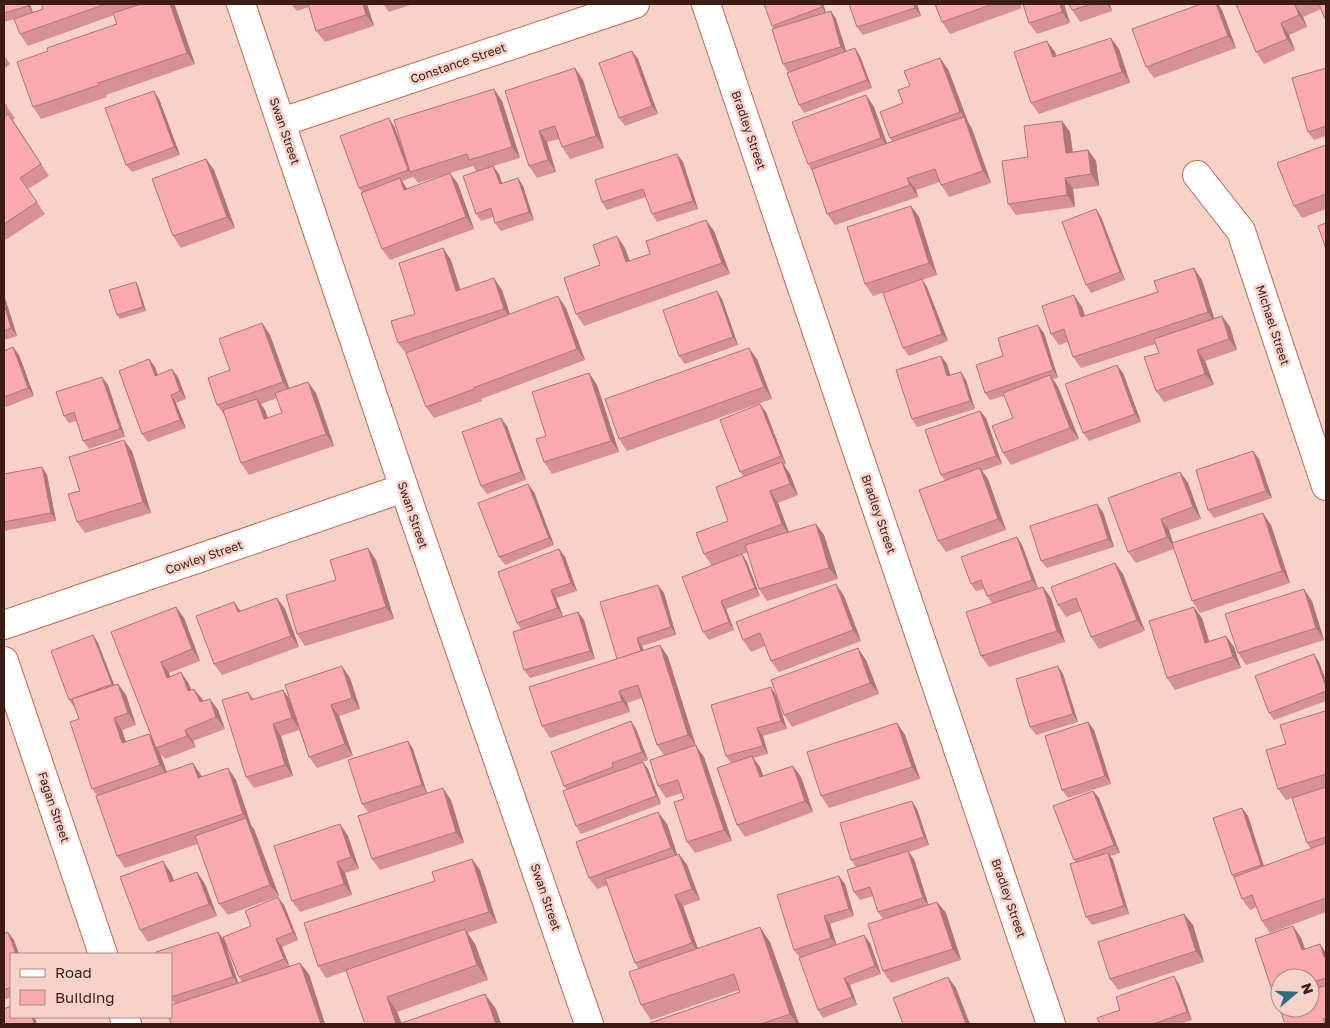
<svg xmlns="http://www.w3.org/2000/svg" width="1330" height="1028" font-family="'Golos Text',sans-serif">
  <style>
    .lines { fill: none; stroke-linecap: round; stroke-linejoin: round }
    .minor-casing { stroke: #ba6a54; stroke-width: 30 }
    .minor { stroke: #fff; stroke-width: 28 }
    .wall { fill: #d79194; fill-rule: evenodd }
    .shaded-wall { fill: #af7678 }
    .building { fill: #faa9ac; stroke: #af7678 }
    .labels { text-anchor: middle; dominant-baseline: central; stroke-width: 5; stroke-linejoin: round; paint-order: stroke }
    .street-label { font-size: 12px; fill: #3d1c13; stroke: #f6d2c8 }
  </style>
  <rect width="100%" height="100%" fill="#f6d2c8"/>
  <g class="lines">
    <!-- minor casing -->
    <g class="minor-casing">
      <g id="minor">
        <polyline points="241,4 404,488 589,1024"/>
        <polyline points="706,4 1051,1024"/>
        <polyline points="282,122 635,4"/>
        <polyline points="1197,175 1241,231 1326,486"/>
        <polyline points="4,625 404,488"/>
        <polyline points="4,661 103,954"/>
        <polyline points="124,1017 127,1024"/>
      </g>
    </g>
    <!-- minor -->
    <use href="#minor" class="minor"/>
  </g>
  <!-- wall -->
  <g class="wall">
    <polygon points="4,4 30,4 33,12 43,9 41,4 174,4 175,6 195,64 106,95 107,97 41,119 33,107 48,51 117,24 114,15 28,46 20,34 15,19 4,22"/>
    <polygon points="291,4 367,4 374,26 325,42 316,31 309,7 297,11"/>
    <polygon points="383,4 413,4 389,12"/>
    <polygon points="764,4 823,4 826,12 836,19 846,51 860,56 872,88 804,113 799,105 788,72 783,64 773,28 772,26"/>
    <polygon points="849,4 917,4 921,16 863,35 857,27"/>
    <polygon points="935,4 1020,4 1022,8 950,34 942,22"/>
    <polygon points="1023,4 1064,4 1070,23 1037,34 1029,23"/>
    <polygon points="1069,4 1110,4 1112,11 1080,22 1072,10"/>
    <polygon points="1201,4 1218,4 1222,10 1236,48 1154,78 1146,67"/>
    <polygon points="1236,4 1326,4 1326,21 1321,9 1303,17 1307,27 1289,35 1295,50 1264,64 1256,52"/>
    <polygon points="1119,49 1130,83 1039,114 1031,103 1055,52 1056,56"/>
    <polygon points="4,55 10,64 4,69"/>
    <polygon points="638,59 658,114 625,126 619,118"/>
    <polygon points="1326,68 1326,136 1314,140 1308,132"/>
    <polygon points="948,69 968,122 972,129 991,183 949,197 941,185 940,182 916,190 918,197 835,225 827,214 812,171 808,164 866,95 874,107 887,144 893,142 890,138 910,86"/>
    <polygon points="583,80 604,148 570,159 562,147 560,139 547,142 556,172 537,178 529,166 505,91"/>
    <path d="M494,89L502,101L520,158L493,166L499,174L502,183L518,178L523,186L534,220L501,231L495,223L493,217L481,221L476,214L477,172L473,166L450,173L458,184L474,229L390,260L382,249L362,192L359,188L394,126L403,150ZM412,175L418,183L443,175L407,189L402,181L413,177Z"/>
    <polygon points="154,91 159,99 180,155 132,172 126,165"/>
    <polygon points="4,103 15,118 13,120 49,176 28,189 45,214 4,241"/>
    <polygon points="1062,121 1070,132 1073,152 1088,150 1096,161 1099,186 1073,189 1075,207 1016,215 1008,204 1028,157"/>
    <polygon points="1326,145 1326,209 1302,218 1294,206"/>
    <polygon points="206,159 214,170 235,228 181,248 173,236"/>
    <polygon points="683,162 698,209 657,222 652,214 646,197 607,210 602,202"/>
    <polygon points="911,206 919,217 937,275 922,280 927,287 948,341 909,356 903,348 904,286 873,296 865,284"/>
    <polygon points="1096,209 1101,217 1125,280 1091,293 1086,285"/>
    <polygon points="714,231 730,274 584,326 576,314 625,248 630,261"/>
    <polygon points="443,248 451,260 460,289 502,290 510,314 566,308 585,360 481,399 482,401 434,418 426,407 407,355 398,343 415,314"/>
    <polygon points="1202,280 1214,318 1222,316 1230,327 1237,350 1205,361 1214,385 1164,402 1156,391 1159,353 1155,344 1081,368 1073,357 1068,342 1059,345 1051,334 1082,307 1085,316"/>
    <polygon points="138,286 146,311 120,319 117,315"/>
    <polygon points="4,295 17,336 4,340"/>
    <polygon points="722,299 738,345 685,364 679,356"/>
    <path d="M262,323L270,335L289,388L316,393L334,446L249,475L241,463L225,416L217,405L230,370ZM277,398L282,413L268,418L265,410L261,404Z"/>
    <polygon points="1044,333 1058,378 1053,379 1058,387 1079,439 1011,465 1003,453 1013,418 1004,396 990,400 985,393 1003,356"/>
    <polygon points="13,347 19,355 34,396 6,407 4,404 4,351"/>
    <polygon points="941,356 947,364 950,375 966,380 975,409 917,427 912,419"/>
    <polygon points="149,359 155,367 158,375 178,377 186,399 176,403 186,428 148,442 142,434"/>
    <polygon points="757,359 772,399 627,451 619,439"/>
    <polygon points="589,373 597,385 619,452 552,474 544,462 546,436"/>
    <polygon points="1123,373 1141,422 1089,441 1083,433"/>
    <polygon points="102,377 108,385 125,437 89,449 83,441 76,421 69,423 64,416"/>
    <polygon points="980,411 986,418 1002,464 982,471 988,479 1006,530 946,552 938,541 945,480 941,475"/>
    <polygon points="766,412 786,464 784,465 790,474 798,495 778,503 789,532 816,524 824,535 838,579 767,601 759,589 748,552 712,566 704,554 728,521 744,477 740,472"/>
    <polygon points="507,426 526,480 487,494 481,486"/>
    <polygon points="132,451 151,513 85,533 77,522 80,491"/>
    <polygon points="1259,459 1272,498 1214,518 1208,510"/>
    <polygon points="42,467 47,475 56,521 4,531 4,474"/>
    <polygon points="1180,472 1188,483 1201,519 1169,530 1173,543 1271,525 1290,583 1200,613 1192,601 1174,549 1136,563 1128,552"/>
    <polygon points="534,492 554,545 505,565 499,557"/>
    <polygon points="1103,512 1114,547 1047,568 1041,561"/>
    <polygon points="1017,537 1022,545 1038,588 1026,592 1043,587 1051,598 1065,642 989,667 981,656 992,603 987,596 984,589 976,591 971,584"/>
    <polygon points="559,549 565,557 577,591 556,598 563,616 553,620 578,612 584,620 595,659 530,678 524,670 521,629 517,623"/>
    <polygon points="742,554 747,562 760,596 726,609 734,630 709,640 703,632"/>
    <polygon points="376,560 394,619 305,646 297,634 336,580"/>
    <polygon points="1115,563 1123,574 1145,631 1099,649 1091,637 1081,611 1066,617 1058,605"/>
    <polygon points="664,593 676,635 642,646 644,651 660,645 668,657 696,746 704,757 732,841 695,853 687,842 684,799 682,793 666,798 658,786 664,755 657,745 642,698 627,703 630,712 550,738 542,726 617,659"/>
    <polygon points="844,596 861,641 779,672 771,661 765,646 751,652 743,640"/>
    <polygon points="277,598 285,609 299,647 222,675 214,664 234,602 241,611"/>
    <polygon points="1312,601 1324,640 1246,665 1238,653"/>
    <polygon points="176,607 184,618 200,661 169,673 170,677 189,684 191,690 194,689 203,701 210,699 218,710 225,729 193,741 196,747 165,759 160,753 167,772 201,775 202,777 236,780 251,825 254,829 279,896 228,915 219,904 198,844 125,868 117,856 97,795 92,789 79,719 75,708 69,700 93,635 98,643 114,685 118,684 126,695 136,725 122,730 126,742 153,739 111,632"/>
    <polygon points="1202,618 1209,641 1226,636 1234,647 1241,668 1175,690 1167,678"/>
    <polygon points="1314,654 1319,662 1326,681 1326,701 1274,720 1269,713"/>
    <polygon points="866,660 879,694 792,727 784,715"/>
    <polygon points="1063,674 1078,722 1036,735 1030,727"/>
    <polygon points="350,678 360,709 339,716 353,756 317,768 309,757 299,730 281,736 293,776 254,788 246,777 248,692 254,699 288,697"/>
    <polygon points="776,695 787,729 763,736 768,754 753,758 760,767 763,776 793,766 801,777 813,812 745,837 737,825 731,763 726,756"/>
    <polygon points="1325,711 1326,712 1326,912 1270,933 1262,921 1257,907 1250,910 1242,899 1236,881 1232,875 1242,808 1248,816 1264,866 1311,849 1307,843 1292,798 1286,800 1278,789 1286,744"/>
    <polygon points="631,721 636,729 648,760 642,762 648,769 661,804 581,834 576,826 567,790 564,786"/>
    <polygon points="1088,722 1094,730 1111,784 1068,798 1062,790"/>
    <polygon points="897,723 905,735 920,779 829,808 821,796"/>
    <polygon points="408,741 413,749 427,793 368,812 362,804"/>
    <polygon points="1093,791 1099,798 1120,853 1110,856 1113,860 1129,914 1092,925 1086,917 1076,862 1074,860"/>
    <polygon points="451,800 464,843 380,870 372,859"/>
    <polygon points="917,809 929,845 909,852 914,859 928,905 937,902 946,913 961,960 891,983 883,971 883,919 878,912 873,896 860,900 854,892 856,867 851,860"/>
    <polygon points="667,824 677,854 679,854 687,865 700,900 683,906 698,949 770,942 799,1024 647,1024 740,992 739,990 651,1020 641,1005 639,969 635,963 608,885 597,889 589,878"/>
    <polygon points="348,836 359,869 345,873 352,895 300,912 292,901"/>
    <polygon points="472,859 480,870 497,923 467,933 475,944 488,980 397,1012 401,1023 496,1009 501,1024 365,1024 347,971 326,978 318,966 435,881"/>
    <polygon points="197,872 205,884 217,916 148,942 140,930 171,873 174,881"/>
    <polygon points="845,884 854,916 830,924 836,945 870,943 881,974 850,985 857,1005 823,1018 818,1010 811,954 800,958 794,950"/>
    <path d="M284,905L298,940L282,947L289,966L309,974L325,1024H171L175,1004L171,999V954L223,939L251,926ZM225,943L239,977L242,982L238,983Z"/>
    <polygon points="1184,914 1193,925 1204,962 1118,990 1110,979"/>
    <path d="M1293,926L1301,938L1305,949L1320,944L1326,953V1024H1285L1277,1001H1278L1274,996L1255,939ZM1280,978H1310V1008H1280Z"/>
    <polygon points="4,934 14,940 11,954 11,997 4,1000"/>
    <polygon points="1179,984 1192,1020 1180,1024 1100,1024 1120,1010"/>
  </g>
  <!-- shaded-wall -->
  <g class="shaded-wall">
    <polygon points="27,4 30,4 33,14 28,6"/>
    <polygon points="170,4 174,4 175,6 195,64 187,53"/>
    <polygon points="363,4 367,4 374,26 366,15"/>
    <polygon points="820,4 823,4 827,15 822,7"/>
    <polygon points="914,4 917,4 921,16 915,8"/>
    <polygon points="1060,4 1064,4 1070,23 1062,12"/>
    <polygon points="1107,4 1110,4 1112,11"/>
    <polygon points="1216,4 1218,4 1222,10 1236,48 1228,36"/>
    <polygon points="1295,5 1303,17 1307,27 1299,15"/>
    <polygon points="831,11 836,19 847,54 841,47"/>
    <polygon points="1281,23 1289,35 1295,50 1287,39"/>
    <polygon points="1111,38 1119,49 1130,83 1122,72"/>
    <polygon points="1047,41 1055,52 1061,69 1053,57"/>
    <polygon points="855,48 860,56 872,88 867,80"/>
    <polygon points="632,51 638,59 658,114 652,106"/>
    <polygon points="940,58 948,69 968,122 972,129 991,183 983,171 965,118 960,112"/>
    <polygon points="575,68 583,80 604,148 596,136"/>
    <polygon points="494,89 502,101 520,158 512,147"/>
    <polygon points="154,91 159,99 180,155 174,147"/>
    <polygon points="866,95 874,107 889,149 881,138"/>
    <polygon points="389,118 394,126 411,171 410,172 413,177 408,170"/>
    <polygon points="1062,121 1070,132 1074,164 1066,153"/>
    <polygon points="539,131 547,142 556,172 548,160"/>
    <polygon points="1088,150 1096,161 1099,186 1091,174"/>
    <polygon points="677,154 683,162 698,209 693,201"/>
    <polygon points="206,159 214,170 235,228 227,217"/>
    <polygon points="493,166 499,174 505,192 500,184"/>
    <polygon points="450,173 458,184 474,229 466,217"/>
    <polygon points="400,178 408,190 404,190"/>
    <polygon points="518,178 523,186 534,220 529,212"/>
    <polygon points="907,178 916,190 918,197 910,185"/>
    <polygon points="1065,178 1073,189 1075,207 1067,195"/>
    <polygon points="911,206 919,217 937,275 929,263"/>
    <polygon points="1096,209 1101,217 1125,280 1120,272"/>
    <polygon points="706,220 714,231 730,274 722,263"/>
    <polygon points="617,236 625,248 634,274 626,262"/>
    <polygon points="443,248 451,260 464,302 456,291"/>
    <polygon points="1194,268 1202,280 1216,324 1208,312"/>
    <polygon points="494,278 502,290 512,321 504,309"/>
    <polygon points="922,279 927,287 948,341 942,334"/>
    <polygon points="136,282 138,286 146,311 143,307"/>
    <polygon points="717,291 722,299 738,345 733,337"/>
    <polygon points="4,295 17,336 11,328 4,304"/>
    <polygon points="1074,295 1082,307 1090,329 1081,317"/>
    <polygon points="558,296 566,308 585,360 577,349"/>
    <polygon points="1222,316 1230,327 1237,350 1229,339"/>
    <polygon points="262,323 270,335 291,393 283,382"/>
    <polygon points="1038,325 1044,333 1058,378 1053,370"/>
    <polygon points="13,347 19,355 34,396 28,388"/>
    <polygon points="749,348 757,359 772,399 764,387"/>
    <polygon points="1197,350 1205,361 1214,385 1205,374"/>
    <polygon points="941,356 947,364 953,384 947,376"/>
    <polygon points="149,359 155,367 161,384 155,376"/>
    <polygon points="1117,365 1123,373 1141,422 1135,414"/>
    <polygon points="172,369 178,377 186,399 180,391"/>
    <polygon points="961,372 966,380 975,409 970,401"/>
    <polygon points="589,373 597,385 619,452 611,441"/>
    <polygon points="1050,375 1058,387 1079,439 1070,428"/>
    <polygon points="102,377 108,385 125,437 120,429"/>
    <polygon points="308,382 316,393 334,446 326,434"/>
    <polygon points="171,395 176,403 186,428 180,420"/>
    <polygon points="257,399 265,410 272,430 264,419"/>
    <polygon points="760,404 766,412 786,464 781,456"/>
    <polygon points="980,411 986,418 1002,464 996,456"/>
    <polygon points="501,418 507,426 526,480 521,472"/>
    <polygon points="124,440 132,451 151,513 143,502"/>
    <polygon points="1253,451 1259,459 1272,498 1266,491"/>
    <polygon points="782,462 790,474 798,495 790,484"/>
    <polygon points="42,467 47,475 56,521 51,513"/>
    <polygon points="980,468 988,479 1006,530 998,519"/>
    <polygon points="1180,472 1188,483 1201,519 1193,507"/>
    <polygon points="528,484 534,492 554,545 549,538"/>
    <polygon points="770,491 778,503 790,536 782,524"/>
    <polygon points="1097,504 1103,512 1114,547 1108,539"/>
    <polygon points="1263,513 1271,525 1290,583 1282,571"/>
    <polygon points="1161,519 1169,530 1175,549 1167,537"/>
    <polygon points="816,524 824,535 838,579 829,568"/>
    <polygon points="1017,537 1022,545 1038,588 1032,580"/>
    <polygon points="368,548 376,560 394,619 386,607"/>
    <polygon points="559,549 565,557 577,591 571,583"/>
    <polygon points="742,554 747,562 760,596 755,588"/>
    <polygon points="1115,563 1123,574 1145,631 1137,620"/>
    <polygon points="836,584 844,596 861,641 853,630"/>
    <polygon points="658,585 664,593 676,635 671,627"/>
    <polygon points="1043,587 1051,598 1065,642 1057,631"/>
    <polygon points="1304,589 1312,601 1324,640 1316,628"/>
    <polygon points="551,590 556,598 563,616 557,608"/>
    <polygon points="277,598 285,609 299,647 291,636"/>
    <polygon points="721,601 726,609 734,630 729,622"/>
    <polygon points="234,602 242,614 238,612"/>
    <polygon points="176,607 184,618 200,661 192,649"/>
    <polygon points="1194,607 1202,618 1213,654 1205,643"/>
    <polygon points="578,612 584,620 595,659 590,651"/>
    <polygon points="93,635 98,643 117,692 112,684"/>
    <polygon points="1226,636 1234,647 1241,668 1233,657"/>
    <polygon points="637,638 642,646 647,662 642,654"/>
    <polygon points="660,645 668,657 696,746 704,757 732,841 724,830 696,745 688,735"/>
    <polygon points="858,648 866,660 879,694 870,683"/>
    <polygon points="1314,654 1319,662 1326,681 1326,687"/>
    <polygon points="161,662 169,673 175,690 167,678"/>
    <polygon points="342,666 350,678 360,709 352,698"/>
    <polygon points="1058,666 1063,674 1078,722 1073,714"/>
    <polygon points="181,672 189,684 196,703 188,691"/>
    <polygon points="118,684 126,695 136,725 128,713"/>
    <polygon points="771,687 776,695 787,729 781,721"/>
    <polygon points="194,689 203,700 208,714 200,702"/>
    <polygon points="283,690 291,701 300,729 292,718"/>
    <polygon points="619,691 627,703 630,712 622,701"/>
    <polygon points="210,699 218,710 225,729 216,717"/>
    <polygon points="331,705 339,716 353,756 345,744"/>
    <polygon points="114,718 122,730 130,755 122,743"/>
    <polygon points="631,721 636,729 648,760 642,752"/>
    <polygon points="1088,722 1094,730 1111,784 1105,776"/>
    <polygon points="897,723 905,735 920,779 912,767"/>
    <polygon points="273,724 281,736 293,776 285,765"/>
    <polygon points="757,728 763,736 768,754 763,746"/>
    <polygon points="185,730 193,741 196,747 187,736"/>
    <polygon points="149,734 157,745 156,748 160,753 168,777 160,765"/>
    <polygon points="408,741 413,749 427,793 422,785"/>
    <polygon points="752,756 760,767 768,789 760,777"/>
    <polygon points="643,762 648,769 661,804 656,796"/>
    <polygon points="193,763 201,775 206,790 198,778"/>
    <polygon points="793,766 801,777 813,812 805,801"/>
    <polygon points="228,768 236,780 251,825 254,829 279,896 270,885 246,818 243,814"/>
    <polygon points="443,788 451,800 464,843 456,832"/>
    <polygon points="1093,791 1099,798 1120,853 1114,845"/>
    <polygon points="912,801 917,809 929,845 924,837"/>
    <polygon points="1242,808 1248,816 1266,873 1261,865"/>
    <polygon points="658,812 667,824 679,860 671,848"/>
    <polygon points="340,824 348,836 359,869 351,857"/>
    <polygon points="908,851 914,859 929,906 923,898"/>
    <polygon points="1108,853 1113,860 1129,914 1124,906"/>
    <polygon points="679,854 687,865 700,900 692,889"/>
    <polygon points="472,859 480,870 497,923 489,912"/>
    <polygon points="163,861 171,873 179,894 170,882"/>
    <polygon points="337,862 345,873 352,895 344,884"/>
    <polygon points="197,872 205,884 217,916 209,904"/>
    <polygon points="839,876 845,884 854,916 849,909"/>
    <polygon points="675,895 683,906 700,955 692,943"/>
    <polygon points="278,897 284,905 298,940 293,932"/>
    <polygon points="937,902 946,913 961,960 953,949"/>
    <polygon points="1184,914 1193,925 1204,962 1196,951"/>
    <polygon points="824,916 830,924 837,946 831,938"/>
    <polygon points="1293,926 1301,938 1310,962 1302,950"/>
    <polygon points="760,927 770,942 799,1024 797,1024 790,1014"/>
    <polygon points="465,929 475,944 488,980 477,965"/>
    <polygon points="8,932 14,940 19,954 16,954"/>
    <polygon points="218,932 224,940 239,985 233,977"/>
    <polygon points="864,935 870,943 881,974 875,966"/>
    <polygon points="276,939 282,947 290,967 284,959"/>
    <polygon points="1320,944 1326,953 1326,960 1324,957"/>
    <polygon points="300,963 309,974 325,1024 321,1024"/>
    <polygon points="1174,976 1179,984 1192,1020 1187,1012"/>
    <polygon points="948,977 956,988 970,1024 966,1024"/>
    <polygon points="844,978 850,985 857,1005 852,997"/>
    <polygon points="485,994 496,1009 501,1024 496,1024"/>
    <polygon points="387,997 397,1012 402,1024 396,1024"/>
    <polygon points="32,1017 35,1017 37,1024 34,1024"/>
  </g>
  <!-- building -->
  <g class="building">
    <polygon points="4,4 27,4 28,6 4,13"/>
    <polygon points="41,4 106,4 20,34 14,19 43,9"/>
    <polygon points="141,4 170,4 187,53 98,83 99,85 33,107 17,62 48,51 47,48 117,24 113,13"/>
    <polygon points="308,4 363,4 366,15 316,31"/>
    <polygon points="764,4 820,4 822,7 772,26"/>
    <polygon points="849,4 914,4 915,8 857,27"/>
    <polygon points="935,4 993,4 942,22"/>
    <polygon points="1023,4 1060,4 1062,12 1029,23"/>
    <polygon points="1069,4 1092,4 1072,10"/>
    <polygon points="1201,4 1216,4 1228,36 1146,67 1132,29"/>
    <polygon points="1236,4 1298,4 1295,5 1299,15 1281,23 1287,39 1256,52"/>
    <polygon points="1319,4 1326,4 1326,18 1325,19"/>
    <polygon points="831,11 841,47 783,64 772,29"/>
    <polygon points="1111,38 1122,72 1031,103 1014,52 1047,41 1053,57"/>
    <polygon points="855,48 867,80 799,105 787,73"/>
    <polygon points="632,51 652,106 619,118 599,63"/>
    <polygon points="940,58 960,112 890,138 880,112 903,103 898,90 910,86 904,71"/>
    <polygon points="575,68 596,136 562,147 555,126 539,131 548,160 529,166 505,91"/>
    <polygon points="1326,68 1326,126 1308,132 1292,78"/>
    <polygon points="494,89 512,147 469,160 467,154 410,172 394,120"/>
    <polygon points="154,91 174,147 126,165 105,108"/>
    <polygon points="866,95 881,138 808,164 792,122"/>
    <polygon points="4,103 7,106 4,110"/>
    <polygon points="8,114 41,164 20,178 37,202 4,224 4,117"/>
    <polygon points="964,117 983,171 941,185 935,169 907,178 910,185 827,214 812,169"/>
    <polygon points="389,118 408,170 359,188 340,136"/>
    <polygon points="1062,121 1066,153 1088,150 1091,174 1065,178 1067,195 1008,204 1002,161 1028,157 1024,126"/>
    <polygon points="1326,145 1326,194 1294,206 1277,163"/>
    <polygon points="677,154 693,201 652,214 643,189 602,202 595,180"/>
    <polygon points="206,159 227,217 173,236 152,179"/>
    <polygon points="493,166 500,184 518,178 529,212 495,223 491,208 476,214 463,176"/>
    <polygon points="450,173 466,217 382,249 361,193 400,178 404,190"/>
    <polygon points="911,206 929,263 865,284 847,227"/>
    <polygon points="1096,209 1120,272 1086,285 1062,222"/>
    <polygon points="706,220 722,263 576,314 564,278 600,265 593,245 617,236 626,262 650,254 646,241"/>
    <polygon points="1326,223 1326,249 1318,226"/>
    <polygon points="443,248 456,291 494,278 504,309 398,343 391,321 415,314 399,263"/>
    <polygon points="1194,268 1208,312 1073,357 1064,329 1051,334 1042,306 1074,295 1081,317 1158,292 1154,281"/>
    <polygon points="922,279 942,334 903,348 883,293"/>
    <polygon points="136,282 143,307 117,315 109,290"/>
    <polygon points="717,291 733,337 679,356 663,310"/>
    <polygon points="558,296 577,349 473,388 474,389 426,407 406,353"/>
    <polygon points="4,304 11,328 4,331"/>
    <polygon points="1222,316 1229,339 1197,350 1205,374 1156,391 1144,357 1159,353 1154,339"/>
    <polygon points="262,323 283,382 217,405 208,378 230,370 219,339"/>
    <polygon points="1038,325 1053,370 985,393 976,365 1003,356 998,338"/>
    <polygon points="13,347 28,388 4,397 4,351"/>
    <polygon points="749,348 764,387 619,439 605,399"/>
    <polygon points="941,356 947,376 961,372 970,401 912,419 896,370"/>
    <polygon points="149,359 155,376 172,369 180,391 171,395 180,420 142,434 119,371"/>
    <polygon points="1117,365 1135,414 1083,433 1065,384"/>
    <polygon points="589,373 611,441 544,462 536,439 546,436 532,392"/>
    <polygon points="1050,375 1070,428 1003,453 992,426 1013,418 1003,393"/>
    <polygon points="102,377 120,429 83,441 74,412 64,416 56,392"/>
    <polygon points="308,382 326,434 241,463 223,410 257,399 264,419 282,413 275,393"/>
    <polygon points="760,404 781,456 740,472 720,420"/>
    <polygon points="980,411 996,456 941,475 925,430"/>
    <polygon points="501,418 521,472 481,486 462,432"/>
    <polygon points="124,440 143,502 77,522 68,494 80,491 69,457"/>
    <polygon points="1253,451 1266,491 1208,510 1196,470"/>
    <polygon points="782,462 790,484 770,491 782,524 704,554 696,533 728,521 716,487"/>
    <polygon points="42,467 51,513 4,522 4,474"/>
    <polygon points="980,468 998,519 938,541 919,490"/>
    <polygon points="1180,472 1193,507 1161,519 1167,537 1128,552 1108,498"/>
    <polygon points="528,484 549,538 499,557 478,503"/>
    <polygon points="1097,504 1108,539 1041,561 1030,526"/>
    <polygon points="1263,513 1282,571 1192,601 1172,543"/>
    <polygon points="816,524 829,568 759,589 745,545"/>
    <polygon points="1017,537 1032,580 987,596 981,580 971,584 961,557"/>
    <polygon points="368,548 386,607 297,634 286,595 336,580 330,560"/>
    <polygon points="559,549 571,583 551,590 557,608 517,623 498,572"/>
    <polygon points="742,554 755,588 721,601 729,622 703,632 682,577"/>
    <polygon points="1115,563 1137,620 1091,637 1076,598 1058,605 1051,587"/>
    <polygon points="836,584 853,630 771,661 760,633 743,640 736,622"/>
    <polygon points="658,585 671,627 637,638 641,651 617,659 600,602"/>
    <polygon points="1043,587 1057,631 981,656 966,612"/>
    <polygon points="1304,589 1316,628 1238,653 1225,614"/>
    <polygon points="277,598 291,636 214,664 196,616 234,602 238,612"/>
    <polygon points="176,607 192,649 161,662 167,678 181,672 188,691 194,689 200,702 210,699 216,717 185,730 187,736 156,748 111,632"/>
    <polygon points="1194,607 1205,643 1226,636 1233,657 1167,678 1149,621"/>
    <polygon points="578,612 590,651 524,670 513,632"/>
    <polygon points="93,635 112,684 69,700 51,651"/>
    <polygon points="660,645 688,735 657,745 638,685 619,691 622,701 542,726 529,687"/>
    <polygon points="858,648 870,683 784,715 771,680"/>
    <polygon points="1314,654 1326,687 1326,691 1269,713 1255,676"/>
    <polygon points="342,666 352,698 331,705 345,744 309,757 285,685"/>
    <polygon points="1058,666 1073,714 1030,727 1016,679"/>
    <polygon points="118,684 128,713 114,718 122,743 149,734 160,765 92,789 70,722 79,719 72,699"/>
    <polygon points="771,687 781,721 757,728 763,746 726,756 711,705"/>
    <polygon points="283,690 292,718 273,724 285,765 246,777 222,700 248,692 251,700"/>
    <polygon points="1325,711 1326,714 1326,774 1278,789 1266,750 1286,744 1280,725"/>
    <polygon points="631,721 642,752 612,763 613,767 564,786 551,752"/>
    <polygon points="1088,722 1105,776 1062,790 1045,736"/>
    <polygon points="897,723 912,767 821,796 807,752"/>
    <polygon points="408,741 422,785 362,804 348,760"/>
    <polygon points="696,745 724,830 687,842 674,802 684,799 678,780 658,786 650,760"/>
    <polygon points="752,756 760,777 793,766 805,801 737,825 717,768"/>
    <polygon points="643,762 656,796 576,826 563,791"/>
    <polygon points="193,763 198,778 228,768 243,814 117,856 96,796"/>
    <polygon points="1326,787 1326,837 1307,843 1292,798"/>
    <polygon points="443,788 456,832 372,859 358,816"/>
    <polygon points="1093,791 1114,845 1074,860 1053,806"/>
    <polygon points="912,801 924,837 851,860 840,823"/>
    <polygon points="1242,808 1261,865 1232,875 1213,818"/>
    <polygon points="658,812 671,848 589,878 576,842"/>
    <polygon points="246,818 270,885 219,904 195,836"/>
    <polygon points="340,824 351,857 337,862 344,884 292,901 274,846"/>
    <polygon points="1326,843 1326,898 1262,921 1252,895 1242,899 1234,877"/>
    <polygon points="908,851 923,898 878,912 870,887 854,892 847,870"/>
    <polygon points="1108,853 1124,906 1086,917 1070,864"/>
    <polygon points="679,854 692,889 675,895 692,943 635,963 605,879"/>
    <polygon points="472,859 489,912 318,966 304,923 435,881 432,872"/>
    <polygon points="163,861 170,882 197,872 209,904 140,930 120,877"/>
    <polygon points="839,876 849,909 824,916 831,938 794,950 777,895"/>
    <polygon points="278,897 293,932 276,939 284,959 239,977 223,937 251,926 245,911"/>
    <polygon points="937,902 953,949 883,971 868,924"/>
    <polygon points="1184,914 1196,951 1110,979 1098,942"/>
    <polygon points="1293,926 1302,950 1320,944 1324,957 1326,956 1326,978 1310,983 1310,978 1280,978 1280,994 1274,996 1255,939"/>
    <polygon points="760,927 790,1014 761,1024 647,1024 740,992 734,974 641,1005 629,972"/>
    <polygon points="465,929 477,965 387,997 396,1024 365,1024 346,970"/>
    <polygon points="8,932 16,954 11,954 11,987 4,990 4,934"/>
    <polygon points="218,932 233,977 171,997 171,954 156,954 156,952"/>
    <polygon points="864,935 875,966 844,978 852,997 818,1010 799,958"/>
    <polygon points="300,963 321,1024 171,1024 169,1017 171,1017 171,1005"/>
    <polygon points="1174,976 1187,1012 1153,1024 1100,1024 1097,1018 1120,1010 1116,997"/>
    <polygon points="948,977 966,1024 903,1024 893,998"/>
    <polygon points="1326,985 1326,1018 1323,1019 1325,1024 1285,1024 1277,1001 1280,1000 1280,1008 1310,1008 1310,991"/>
    <polygon points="485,994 496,1024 399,1024"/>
    <polygon points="11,1006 11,1017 32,1017 34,1024 4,1024 4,1009"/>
  </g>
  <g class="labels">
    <!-- street labels -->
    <g class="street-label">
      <text transform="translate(458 63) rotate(-19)">Constance Street</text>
      <text transform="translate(749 130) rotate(71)">Bradley Street</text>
      <text transform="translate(285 131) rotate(71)">Swan Street</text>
      <text transform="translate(1273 325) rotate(72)">Michael Street</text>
      <text transform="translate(879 514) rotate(71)">Bradley Street</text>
      <text transform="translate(413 515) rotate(71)">Swan Street</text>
      <text transform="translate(204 557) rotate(-19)">Cowley Street</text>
      <text transform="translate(54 807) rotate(71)">Fagan Street</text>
      <text transform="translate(546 897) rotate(71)">Swan Street</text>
      <text transform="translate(1009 898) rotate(71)">Bradley Street</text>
    </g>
  </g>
  <!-- border -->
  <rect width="1330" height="1028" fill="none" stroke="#3d1c13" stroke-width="10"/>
  <!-- legend -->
  <rect x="10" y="953" width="162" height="65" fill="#f6d2c8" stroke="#ac8980"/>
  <rect x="20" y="969" width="25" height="8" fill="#ffffff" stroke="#ac8980"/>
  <text x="55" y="978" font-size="15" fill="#3d1c13">Road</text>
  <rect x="20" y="990" width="25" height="15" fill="#faa9ac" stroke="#ac8980"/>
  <text x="55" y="1003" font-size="15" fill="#3d1c13">Building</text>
  <!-- north arrow -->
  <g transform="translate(1295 993) rotate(71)"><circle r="24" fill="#f6d2c8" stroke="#ac8980"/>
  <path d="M0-4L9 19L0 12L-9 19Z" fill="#296d7e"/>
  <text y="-8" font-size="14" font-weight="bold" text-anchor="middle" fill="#3d1c13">N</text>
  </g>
</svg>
